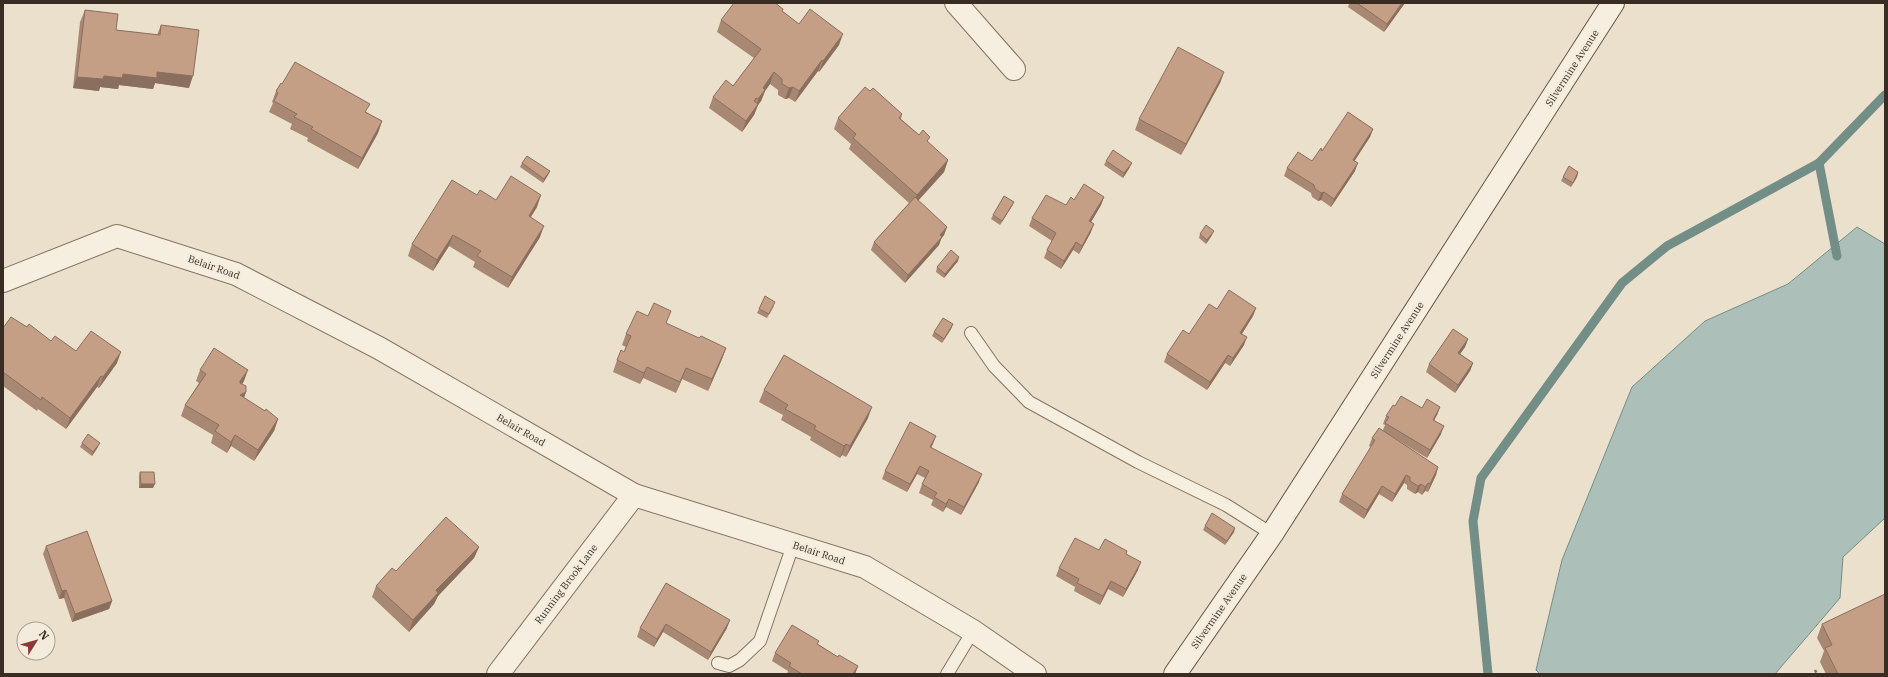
<svg xmlns="http://www.w3.org/2000/svg" width="1888" height="677" font-family="'IBM Plex Serif',serif">
  <style>
    .water { fill: #acc0b9; stroke: #738e86 }
    .lines { fill: none; stroke-linecap: round; stroke-linejoin: round }
    .stream { stroke: #738e86; stroke-width: 9 }
    .lane-casing { stroke: #867462; stroke-width: 14 }
    .street-casing { stroke: #867462; stroke-width: 24 }
    .secondary-casing { stroke: #685544; stroke-width: 24 }
    .path { stroke: #867462; stroke-width: 2.5; stroke-dasharray: 3 2; stroke-linecap: butt }
    .lane { stroke: #f6eedf; stroke-width: 12 }
    .street { stroke: #f6eedf; stroke-width: 22 }
    .secondary { stroke: #f6eedf; stroke-width: 22 }
    .wall { fill: #a98873 }
    .shaded-wall { fill: #8a6f5e }
    .building { fill: #c59e86; stroke: #8a6f5e }
    .labels { text-anchor: middle; dominant-baseline: central; stroke-width: 4; stroke-linejoin: round; paint-order: stroke }
    .street-label { font-size: 10px; fill: #392d23; stroke: #f3ebdb }
  </style>
  <rect width="100%" height="100%" fill="#ebe0cc"/>
  <!-- water -->
  <polygon class="water" points="1857,227 1885,244 1885,518 1843,557 1840,598 1775,674 1540,674 1536,670 1562,560 1632,387 1705,321 1788,284"/>
  <g class="lines">
    <!-- stream -->
    <g class="stream">
      <polyline points="1819,163 1837,256"/>
      <polyline points="1488,674 1473,521 1481,478 1622,283 1667,246 1819,163 1885,95"/>
    </g>
    <!-- lane casing -->
    <g class="lane-casing">
      <g id="lane">
        <polyline points="971,333 994,366 1029,402 1138,462 1226,505 1272,534"/>
        <polyline points="718,663 729,666 740,660 760,641 793,545"/>
        <polyline points="947,674 973,631"/>
      </g>
    </g>
    <!-- street casing -->
    <g class="street-casing">
      <g id="street">
        <polyline points="956,3 1014,69"/>
        <polyline points="3,281 117,236 236,274 379,348 634,495 865,567 973,631 1035,674"/>
        <polyline points="498,674 634,495"/>
      </g>
    </g>
    <!-- secondary casing -->
    <g class="secondary-casing">
      <polyline id="secondary" points="1175,674 1272,534 1613,3"/>
    </g>
    <!-- path -->
    <polyline class="path" points="1815,670 1817,674"/>
    <!-- lane -->
    <use href="#lane" class="lane"/>
    <!-- street -->
    <use href="#street" class="street"/>
    <!-- secondary -->
    <use href="#secondary" class="secondary"/>
  </g>
  <!-- wall -->
  <g class="wall">
    <polygon points="1347,3 1405,3 1384,32 1348,7 1349,4"/>
    <polygon points="783,9 782,11 799,24 839,45 819,72 818,71 795,102 789,98 785,99 778,95 778,90 770,84 765,91 761,101 758,105 754,115 742,132 709,108 713,97 733,86 754,58 717,32 721,20"/>
    <polygon points="85,10 116,30 157,35 161,25 189,88 155,83 153,89 119,85 118,89 100,87 99,91 73,88 80,22"/>
    <polygon points="1224,72 1220,83 1181,155 1135,130 1139,119"/>
    <polygon points="282,84 366,112 382,121 378,133 358,169 307,141 308,138 290,129 292,124 269,112 273,103 272,102 276,91"/>
    <polygon points="870,91 902,114 901,119 948,160 944,172 918,201 947,227 944,235 941,239 939,245 905,283 871,250 874,242 909,203 849,149 851,144 834,129 838,118"/>
    <polygon points="1373,129 1370,137 1354,161 1355,171 1331,207 1321,200 1318,201 1312,197 1311,193 1284,176 1287,168 1312,161 1322,151"/>
    <polygon points="1106,161 1130,167 1123,178 1104,165"/>
    <polygon points="522,163 550,171 548,175 543,183 520,167"/>
    <polygon points="1578,172 1577,177 1571,187 1561,181 1563,177"/>
    <polygon points="1104,197 1101,205 1091,222 1091,232 1079,254 1073,250 1061,269 1044,258 1047,250 1052,241 1029,226 1032,218 1066,205 1074,200"/>
    <polygon points="496,200 537,207 531,217 540,237 508,288 473,267 475,262 449,246 433,271 408,256 412,244"/>
    <polygon points="1014,202 1012,206 1000,225 991,219 993,215"/>
    <polygon points="1200,234 1212,235 1206,244 1199,238"/>
    <polygon points="958,261 944,278 936,272 937,267"/>
    <polygon points="774,306 767,318 757,313 759,309"/>
    <polygon points="1256,308 1253,316 1242,334 1244,345 1230,366 1225,363 1207,390 1164,362 1167,354 1217,309"/>
    <polygon points="667,324 699,338 726,348 722,359 708,391 682,379 676,393 643,378 640,384 613,372 617,360 624,352 626,347 622,345 626,334"/>
    <polygon points="953,324 951,329 942,343 932,336 934,332"/>
    <polygon points="27,327 51,341 76,351 117,363 99,388 97,387 66,429 38,409 37,411 3,386 3,328"/>
    <polygon points="1468,339 1465,347 1460,354 1473,363 1470,371 1455,393 1426,372 1429,364"/>
    <polygon points="200,370 244,381 242,384 246,392 244,398 278,419 274,431 254,461 231,446 227,453 211,443 213,435 181,416 185,405 199,383 196,381"/>
    <polygon points="764,390 868,418 846,457 842,455 840,458 810,440 811,437 781,420 783,415 759,402"/>
    <polygon points="1395,406 1422,408 1440,407 1437,415 1434,420 1441,434 1427,458 1391,436 1438,467 1436,475 1428,492 1425,491 1422,495 1418,492 1415,494 1407,489 1407,485 1404,483 1392,502 1379,494 1364,519 1339,502 1342,494 1371,447 1369,446 1372,438 1383,430 1385,425 1383,424 1386,416"/>
    <polygon points="82,443 98,447 92,456 80,447"/>
    <polygon points="933,444 931,447 979,482 961,515 946,507 943,512 931,505 933,500 919,493 922,484 925,478 917,474 907,492 882,479 885,471"/>
    <polygon points="140,472 153,488 139,488 139,476"/>
    <polygon points="1205,526 1234,532 1225,545 1203,530"/>
    <polygon points="46,546 112,601 109,609 72,622 64,598 59,599 43,554"/>
    <polygon points="479,547 474,558 438,596 434,604 409,632 372,597 376,586 396,571"/>
    <polygon points="1099,550 1126,554 1138,570 1123,597 1108,589 1100,605 1074,591 1075,587 1056,576 1059,568"/>
    <polygon points="666,583 727,628 708,660 663,632 654,647 637,637 640,628"/>
    <polygon points="1822,624 1885,674 1826,674 1820,662 1824,651 1817,638"/>
    <polygon points="818,644 838,657 858,666 855,674 787,674 788,671 772,661 775,653"/>
  </g>
  <!-- shaded-wall -->
  <g class="shaded-wall">
    <polygon points="1402,3 1405,3 1384,32 1387,24"/>
    <polygon points="843,34 839,45 819,72 823,61"/>
    <polygon points="822,60 818,71 795,102 799,91"/>
    <polygon points="157,72 193,76 189,88 155,83 153,89 119,85 118,89 100,87 99,91 73,88 77,77 104,76"/>
    <polygon points="774,72 770,84 765,91 761,101 758,105 754,115 742,132 746,121 754,110 763,88"/>
    <polygon points="1224,72 1220,83 1181,155 1186,144"/>
    <polygon points="793,87 789,98 785,99 789,88"/>
    <polygon points="382,121 378,133 358,169 362,158"/>
    <polygon points="1373,129 1370,137 1350,168 1353,160"/>
    <polygon points="948,160 944,172 913,206 917,195"/>
    <polygon points="1132,163 1130,167 1123,178 1124,173"/>
    <polygon points="1358,163 1355,171 1331,207 1334,199"/>
    <polygon points="550,171 548,175 543,183 544,179"/>
    <polygon points="1578,172 1577,177 1571,187 1573,183"/>
    <polygon points="1324,192 1321,200 1318,201 1321,193"/>
    <polygon points="541,195 537,207 524,227 529,216"/>
    <polygon points="1104,197 1101,205 1087,229 1089,221"/>
    <polygon points="1014,202 1012,206 1000,225 1002,221"/>
    <polygon points="1094,224 1091,232 1079,254 1082,246"/>
    <polygon points="544,226 540,237 508,288 512,277"/>
    <polygon points="947,227 944,235 941,239 939,245 905,283 908,275"/>
    <polygon points="1214,231 1212,235 1206,244 1207,240"/>
    <polygon points="453,235 449,246 433,271 437,260"/>
    <polygon points="1076,242 1073,250 1061,269 1064,261"/>
    <polygon points="959,257 958,261 944,278 945,274"/>
    <polygon points="1256,308 1253,316 1237,341 1240,333"/>
    <polygon points="953,324 951,329 942,343 944,339"/>
    <polygon points="1247,337 1244,345 1230,366 1233,358"/>
    <polygon points="1468,339 1465,347 1455,361 1458,353"/>
    <polygon points="726,348 722,359 708,391 712,379"/>
    <polygon points="121,352 117,363 99,388 103,377"/>
    <polygon points="1228,355 1225,363 1207,390 1210,382"/>
    <polygon points="1473,363 1470,371 1455,393 1458,385"/>
    <polygon points="647,367 643,378 640,384 644,373"/>
    <polygon points="686,368 682,379 676,393 680,382"/>
    <polygon points="248,370 244,381 236,393 240,381"/>
    <polygon points="101,376 97,387 66,429 70,418"/>
    <polygon points="246,392 242,403 240,395"/>
    <polygon points="872,407 868,418 846,457 850,446"/>
    <polygon points="1440,407 1437,415 1430,428 1433,420"/>
    <polygon points="278,419 274,431 254,461 258,450"/>
    <polygon points="1444,426 1441,434 1427,458 1430,450"/>
    <polygon points="235,435 231,446 227,453 231,442"/>
    <polygon points="936,436 933,444 927,455 930,447"/>
    <polygon points="100,443 98,447 92,456 93,452"/>
    <polygon points="846,444 842,455 840,458 844,446"/>
    <polygon points="920,466 917,474 907,492 910,484"/>
    <polygon points="1438,467 1436,475 1428,492 1430,484"/>
    <polygon points="982,474 979,482 961,515 964,507"/>
    <polygon points="1406,475 1404,483 1392,502 1395,494"/>
    <polygon points="1428,483 1425,491 1422,495 1425,487"/>
    <polygon points="141,484 155,484 153,488 139,488"/>
    <polygon points="1421,484 1418,492 1415,494 1418,486"/>
    <polygon points="1382,486 1379,494 1364,519 1367,510"/>
    <polygon points="949,499 946,507 943,512 946,504"/>
    <polygon points="1235,528 1234,532 1225,545 1227,541"/>
    <polygon points="479,547 474,558 438,596 434,604 409,632 413,620 436,590"/>
    <polygon points="1141,562 1138,570 1123,597 1126,589"/>
    <polygon points="1111,581 1108,589 1100,605 1103,596"/>
    <polygon points="66,590 64,598 59,599 62,591"/>
    <polygon points="112,601 109,609 72,622 75,614"/>
    <polygon points="730,620 727,628 708,660 711,652"/>
    <polygon points="666,624 663,632 654,647 657,639"/>
    <polygon points="858,666 855,674 853,674"/>
  </g>
  <!-- building -->
  <g class="building">
    <polygon points="734,3 775,3 783,9 782,11 799,24 810,9 843,34 823,61 822,60 799,91 793,87 789,88 782,84 782,79 774,72 763,88 765,90 758,99 756,98 754,101 758,104 746,121 713,97 726,80 733,86 761,49 721,20"/>
    <polygon points="1357,3 1402,3 1387,24"/>
    <polygon points="85,10 118,14 116,30 160,35 161,25 199,30 193,76 157,72 157,78 123,74 122,78 104,76 103,79 77,77"/>
    <polygon points="1178,47 1224,72 1186,144 1139,119"/>
    <polygon points="295,62 370,104 365,112 382,121 362,158 311,129 313,127 294,117 297,114 274,101 278,93 276,91 281,83 282,84"/>
    <polygon points="865,87 870,91 873,88 902,114 899,118 919,135 923,130 930,137 927,141 948,160 917,195 853,138 856,134 838,118"/>
    <polygon points="1348,112 1373,129 1353,160 1358,163 1334,199 1324,192 1321,193 1315,189 1314,185 1287,168 1298,152 1312,161 1321,148 1322,151"/>
    <polygon points="1113,150 1132,163 1124,173 1106,161"/>
    <polygon points="527,156 550,171 544,179 522,163"/>
    <polygon points="1569,166 1578,172 1573,183 1563,177"/>
    <polygon points="511,176 541,195 529,216 544,226 512,277 477,256 481,251 453,235 437,260 412,244 452,180 477,195 480,190 496,200"/>
    <polygon points="1084,184 1104,197 1089,221 1094,224 1082,246 1076,242 1064,261 1047,250 1056,233 1032,218 1046,195 1066,205 1071,197 1074,200"/>
    <polygon points="1004,196 1014,202 1002,221 993,215"/>
    <polygon points="915,197 947,227 940,235 942,237 908,275 874,242"/>
    <polygon points="1206,225 1214,231 1207,240 1200,234"/>
    <polygon points="951,250 959,257 945,274 937,267"/>
    <polygon points="1229,290 1256,308 1240,333 1247,337 1233,358 1228,355 1210,382 1167,354 1183,330 1189,334 1209,304 1217,309"/>
    <polygon points="765,296 775,302 769,314 759,309"/>
    <polygon points="654,303 671,311 666,323 699,338 701,336 726,348 712,379 686,368 680,382 647,367 644,373 617,360 621,350 624,352 631,336 626,334 637,311 648,316"/>
    <polygon points="11,317 27,327 29,324 51,341 55,336 76,351 91,331 121,352 103,377 101,376 70,418 42,397 41,400 3,372 3,328"/>
    <polygon points="943,318 953,324 944,339 934,332"/>
    <polygon points="1453,329 1468,339 1458,353 1473,363 1458,385 1429,364"/>
    <polygon points="214,348 248,370 240,381 240,383 246,386 246,392 240,395 265,411 266,409 278,419 258,450 235,435 231,442 215,431 219,425 185,405 206,374 200,370"/>
    <polygon points="784,355 872,407 850,446 846,444 844,446 814,429 816,426 785,409 788,405 764,390"/>
    <polygon points="1401,396 1422,408 1427,399 1440,407 1433,420 1444,426 1430,450 1385,423 1389,417 1386,416 1393,405 1395,406"/>
    <polygon points="910,422 936,436 930,447 982,474 964,507 949,499 946,504 934,497 937,493 922,484 929,471 920,466 910,484 885,471"/>
    <polygon points="1379,428 1438,467 1430,484 1428,483 1425,487 1421,484 1418,486 1410,481 1410,477 1406,475 1395,494 1382,486 1367,510 1342,494 1375,440 1372,438"/>
    <polygon points="88,434 100,443 93,452 82,443"/>
    <polygon points="140,472 154,472 155,484 141,484"/>
    <polygon points="1212,513 1235,528 1227,541 1205,526"/>
    <polygon points="446,517 479,547 436,590 438,593 413,620 376,586 392,568 396,571"/>
    <polygon points="87,531 112,601 75,614 66,590 62,591 46,546"/>
    <polygon points="1075,538 1099,550 1105,539 1127,551 1126,554 1141,562 1126,589 1111,581 1103,596 1077,583 1079,579 1059,568"/>
    <polygon points="666,583 730,620 711,652 666,624 657,639 640,628"/>
    <polygon points="1885,594 1885,674 1838,674 1825,648 1832,645 1822,624"/>
    <polygon points="792,625 819,641 817,644 838,657 839,655 858,666 853,674 802,674 789,666 791,663 775,653"/>
  </g>
  <g class="labels">
    <!-- street labels -->
    <g class="street-label">
      <text transform="translate(1572 68) rotate(-57)">Silvermine Avenue</text>
      <text transform="translate(214 267) rotate(19)">Belair Road</text>
      <text transform="translate(1397 340) rotate(-57)">Silvermine Avenue</text>
      <text transform="translate(521 430) rotate(30)">Belair Road</text>
      <text transform="translate(819 553) rotate(18)">Belair Road</text>
      <text transform="translate(566 584) rotate(-53)">Running Brook Lane</text>
      <text transform="translate(1219 611) rotate(-55)">Silvermine Avenue</text>
    </g>
  </g>
  <!-- border -->
  <rect width="1888" height="677" fill="none" stroke="#392d23" stroke-width="8"/>
  <!-- north arrow -->
  <g transform="translate(36 641) rotate(53)"><circle r="19" fill="#f3ebdb" stroke="#a99f91"/>
  <path d="M0-3L7 15L0 10L-7 15Z" fill="#8f383c"/>
  <text y="-6" font-size="11" font-weight="bold" text-anchor="middle" fill="#392d23">N</text>
  </g>
</svg>
